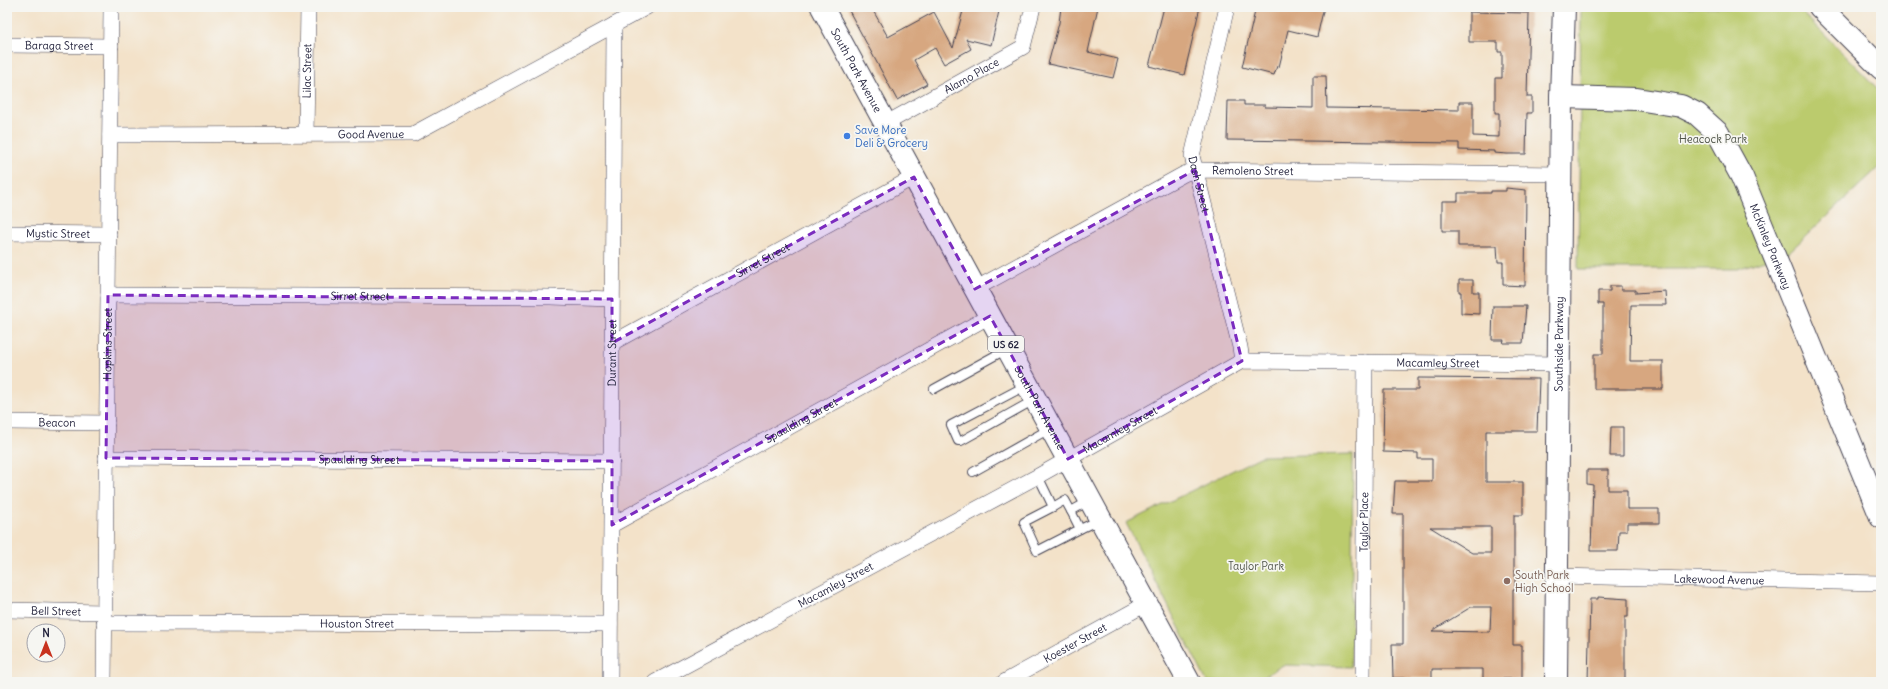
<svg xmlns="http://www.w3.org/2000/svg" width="1888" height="689" font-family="Delius,sans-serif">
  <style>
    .green { fill: #bbcb6d; stroke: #6e7654 }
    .building { fill: #d7a780; fill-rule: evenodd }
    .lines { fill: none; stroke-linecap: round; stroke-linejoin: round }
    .lane-casing { stroke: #413f50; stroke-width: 10 }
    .street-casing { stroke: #413f50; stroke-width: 16 }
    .secondary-casing { stroke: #413f50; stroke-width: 24 }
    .primary-casing { stroke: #413f50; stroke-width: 24 }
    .lane { stroke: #fff; stroke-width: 8 }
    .street { stroke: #fff; stroke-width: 15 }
    .secondary { stroke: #fff; stroke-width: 22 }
    .primary { stroke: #fff; stroke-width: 22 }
    .marked { fill: #7b2cbf; fill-opacity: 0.2; stroke: #7b2cbf; stroke-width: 3; stroke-dasharray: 8 5; stroke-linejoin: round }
    .shop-dot { fill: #3f7fe0; stroke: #f6f6f2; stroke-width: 1.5 }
    .education-dot { fill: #8d6e63; stroke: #f6f6f2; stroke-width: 1.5 }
    .labels { text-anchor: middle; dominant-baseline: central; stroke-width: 3.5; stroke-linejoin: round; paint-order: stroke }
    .shield { fill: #f6f6f2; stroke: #626272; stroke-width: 1 }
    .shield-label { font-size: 10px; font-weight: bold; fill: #22223b }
    .street-label { font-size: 11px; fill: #22223b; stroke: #f6f6f2 }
    .shop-label { font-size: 11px; fill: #366cbe; stroke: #f6f6f2; text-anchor: start }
    .park-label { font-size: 11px; fill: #50554a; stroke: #f6f6f2 }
    .education-label { font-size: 11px; fill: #785e54; stroke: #f6f6f2; text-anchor: start }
  </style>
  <rect width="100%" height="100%" fill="#f6f6f2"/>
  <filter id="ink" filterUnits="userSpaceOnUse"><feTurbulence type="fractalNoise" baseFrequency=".025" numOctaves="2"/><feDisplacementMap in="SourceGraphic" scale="8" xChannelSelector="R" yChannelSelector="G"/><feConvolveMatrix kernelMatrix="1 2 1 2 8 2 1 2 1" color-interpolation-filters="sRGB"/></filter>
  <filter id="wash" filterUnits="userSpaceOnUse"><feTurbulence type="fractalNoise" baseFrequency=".012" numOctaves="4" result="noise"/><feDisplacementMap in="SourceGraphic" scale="16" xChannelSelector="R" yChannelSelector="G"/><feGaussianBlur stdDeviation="0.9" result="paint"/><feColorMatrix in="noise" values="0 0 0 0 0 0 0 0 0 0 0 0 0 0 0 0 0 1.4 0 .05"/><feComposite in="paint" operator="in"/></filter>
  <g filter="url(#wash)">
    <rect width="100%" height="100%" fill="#f3e2c9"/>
    <!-- green -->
    <g class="green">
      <polygon points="1581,7 1797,7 1881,92 1881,165 1789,252 1737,269 1578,269"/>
      <polygon points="1353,454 1351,667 1283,665 1255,682 1207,682 1126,523 1262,456"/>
    </g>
    <g id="blocks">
      <!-- building -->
      <g class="building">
        <polygon points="847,7 871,7 888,37 934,12 953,48 964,7 1000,7 991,45 966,39 971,49 944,64 935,48 914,60 927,84 897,100"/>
        <polygon points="1061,7 1098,7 1088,52 1118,59 1113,78 1048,64 1059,23"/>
        <polygon points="1164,7 1200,7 1184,75 1149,66"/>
        <polygon points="1256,7 1324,7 1317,37 1288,30 1279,67 1277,66 1274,75 1242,67"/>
        <polygon points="1469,12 1529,13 1527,97 1532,97 1532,113 1527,113 1526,154 1507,154 1494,153 1494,151 1459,150 1459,143 1227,140 1228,101 1244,101 1244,105 1265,105 1265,107 1313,108 1313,76 1326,76 1327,108 1459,110 1459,102 1473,102 1473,136 1499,137 1499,113 1495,113 1495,78 1502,78 1502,52 1498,52 1498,42 1469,42"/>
        <polygon points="1506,188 1526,190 1525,286 1503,285 1503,262 1498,262 1497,246 1458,246 1458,231 1442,231 1442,201 1458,201 1458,193 1491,193 1491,191 1506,191"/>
        <polygon points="1459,280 1473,280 1473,292 1479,292 1479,314 1461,313 1461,292 1459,292"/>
        <polygon points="1610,286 1621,286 1621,290 1636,290 1636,293 1665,291 1666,305 1631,305 1630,361 1663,361 1663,389 1594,389 1594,354 1603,354 1603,304 1598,304 1598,291 1610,291"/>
        <polygon points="1493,306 1526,306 1523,343 1503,343 1504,340 1492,340"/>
        <path d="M1418,378L1539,379L1537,431H1486V482H1523V515H1514V571H1515V589H1513V645H1522V679H1483V669H1432V678H1393L1392,644H1403V514H1393L1395,481H1432V459H1418V453L1383,452L1384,390H1418ZM1430,527H1491V553H1472ZM1471,607H1491L1490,632L1432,631Z"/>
        <polygon points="1611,427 1623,427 1623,456 1610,456"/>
        <polygon points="1587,470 1608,470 1608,490 1627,490 1627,509 1659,509 1659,523 1627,523 1627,531 1619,531 1618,551 1591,551 1593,485 1587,484"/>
        <polygon points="1598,597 1628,599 1628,617 1625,617 1625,682 1588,682 1590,599 1598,599"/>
      </g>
    </g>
  </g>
  <g filter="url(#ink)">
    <use href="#blocks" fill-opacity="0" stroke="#413f50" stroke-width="1"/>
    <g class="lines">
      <!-- lane casing -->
      <g class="lane-casing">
        <g id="lane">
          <polyline points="1027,385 951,425 958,441 961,441 1034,400"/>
          <polyline points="934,389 1007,349"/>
          <polyline points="973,472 1051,428"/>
          <polyline points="1038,476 1053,507 1024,522 1037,551 1080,529 1071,511 1089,501"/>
          <polyline points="1053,507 1065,500 1071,511"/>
          <polyline points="1080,529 1099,520"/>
        </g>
      </g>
      <!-- street casing -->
      <g class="street-casing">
        <g id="street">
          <path id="s1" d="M1227,7L1192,156L1240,347L1242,361"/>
          <path id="s2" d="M7,45L111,46"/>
          <path id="s3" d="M885,124L1023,47L1033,7"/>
          <path id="s4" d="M306,134L308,7"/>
          <path id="s5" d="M110,135L413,134L647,7"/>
          <path id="s6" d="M7,233L109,234"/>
          <path id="s7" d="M975,289L1184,174L1195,170L1560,174"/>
          <path id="s8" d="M108,295L551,297L612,299"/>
          <path id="s9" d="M612,343L914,177"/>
          <path id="s10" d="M7,422L107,423"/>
          <path id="s11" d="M106,458L612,461"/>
          <path id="s12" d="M612,525L990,316"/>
          <path id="s13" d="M1556,576L1881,583"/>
          <path id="s14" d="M7,610L104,612"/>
          <path id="s15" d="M104,623L610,624"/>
          <path id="s16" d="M104,682L111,7"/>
          <path id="s17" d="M610,682L614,25"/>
          <path id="s18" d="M655,682L1038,476L1242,361L1559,364"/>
          <path id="s19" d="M1004,682L1146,604"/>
          <path id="s20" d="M1363,682L1365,362"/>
        </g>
      </g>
      <!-- secondary casing -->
      <g class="secondary-casing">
        <g id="secondary">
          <polyline points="1820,7 1881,68"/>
          <path id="s21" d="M1561,97L1637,99L1681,106L1697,114L1718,133L1742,177L1881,517"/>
          <path id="s22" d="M1556,682L1561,97L1564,7"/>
        </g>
      </g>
      <!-- primary casing -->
      <g class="primary-casing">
        <g id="primary">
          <path id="s23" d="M822,7L1189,682"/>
        </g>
      </g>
      <!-- lane -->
      <use href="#lane" class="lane"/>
      <!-- street -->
      <use href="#street" class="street"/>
      <!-- secondary -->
      <use href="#secondary" class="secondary"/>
      <!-- primary -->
      <use href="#primary" class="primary"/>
    </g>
  </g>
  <!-- marked area -->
  <path class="marked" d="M1195,170L1242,361L1068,459L990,316L612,525V461L106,458L108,295L612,299V343L914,177L975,289Z"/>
  <!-- markers -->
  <circle class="shop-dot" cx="847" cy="136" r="4"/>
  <circle class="education-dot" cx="1507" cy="581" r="4"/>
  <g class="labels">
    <!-- shield labels -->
    <rect class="shield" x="988" y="336" width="36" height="16" rx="3"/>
    <g class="shield-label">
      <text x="1006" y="344">US 62</text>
    </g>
    <!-- street labels -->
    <g class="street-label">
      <text stroke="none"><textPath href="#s2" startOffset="52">Baraga Street</textPath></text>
      <text stroke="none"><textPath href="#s4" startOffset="63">Lilac Street</textPath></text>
      <text stroke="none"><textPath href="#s23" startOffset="72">South Park Avenue</textPath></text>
      <text stroke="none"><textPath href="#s3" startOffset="99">Alamo Place</textPath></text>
      <text stroke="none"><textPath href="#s5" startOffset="261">Good Avenue</textPath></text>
      <text stroke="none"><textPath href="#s7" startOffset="308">Remoleno Street</textPath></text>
      <text stroke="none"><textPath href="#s1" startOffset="182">Dash Street</textPath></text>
      <text stroke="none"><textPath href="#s6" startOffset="51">Mystic Street</textPath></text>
      <text stroke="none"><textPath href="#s21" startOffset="292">McKinley Parkway</textPath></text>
      <text stroke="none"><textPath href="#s9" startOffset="172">Sirret Street</textPath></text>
      <text stroke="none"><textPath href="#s8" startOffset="252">Sirret Street</textPath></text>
      <text stroke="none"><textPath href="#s22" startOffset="338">Southside Parkway</textPath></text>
      <text stroke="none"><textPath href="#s16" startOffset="338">Hopkins Street</textPath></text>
      <text stroke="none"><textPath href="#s17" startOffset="329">Durant Street</textPath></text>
      <text stroke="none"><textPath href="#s18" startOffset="865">Macamley Street</textPath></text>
      <text stroke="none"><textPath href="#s23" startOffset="456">South Park Avenue</textPath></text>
      <text stroke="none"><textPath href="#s12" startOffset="216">Spaulding Street</textPath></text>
      <text stroke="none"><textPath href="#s10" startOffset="50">Beacon</textPath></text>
      <text stroke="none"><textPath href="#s18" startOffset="529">Macamley Street</textPath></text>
      <text stroke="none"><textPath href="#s11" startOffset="253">Spaulding Street</textPath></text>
      <text stroke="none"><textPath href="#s20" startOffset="160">Taylor Place</textPath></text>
      <text stroke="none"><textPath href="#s13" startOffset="163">Lakewood Avenue</textPath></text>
      <text stroke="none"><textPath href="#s18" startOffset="205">Macamley Street</textPath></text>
      <text stroke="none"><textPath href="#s14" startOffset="49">Bell Street</textPath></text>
      <text stroke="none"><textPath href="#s15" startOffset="253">Houston Street</textPath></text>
      <text stroke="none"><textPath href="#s19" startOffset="81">Koester Street</textPath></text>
    </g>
    <!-- shop labels -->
    <g class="shop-label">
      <text x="855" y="130">Save More<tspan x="855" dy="13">Deli &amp; Grocery</tspan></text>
    </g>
    <!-- park labels -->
    <g class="park-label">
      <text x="1713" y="139">Heacock Park</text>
      <text x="1256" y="566">Taylor Park</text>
    </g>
    <!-- education labels -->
    <g class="education-label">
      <text x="1515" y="575">South Park<tspan x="1515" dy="13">High School</tspan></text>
    </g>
  </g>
  <!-- margin -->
  <rect width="1888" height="689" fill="none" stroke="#f6f6f2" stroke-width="24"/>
  <!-- north arrow -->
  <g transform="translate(46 643)"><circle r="19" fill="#f6f6f2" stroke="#a1a1a9"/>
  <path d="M0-3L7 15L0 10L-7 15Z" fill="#c8321e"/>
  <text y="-6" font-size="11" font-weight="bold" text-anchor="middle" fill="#22223b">N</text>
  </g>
</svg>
